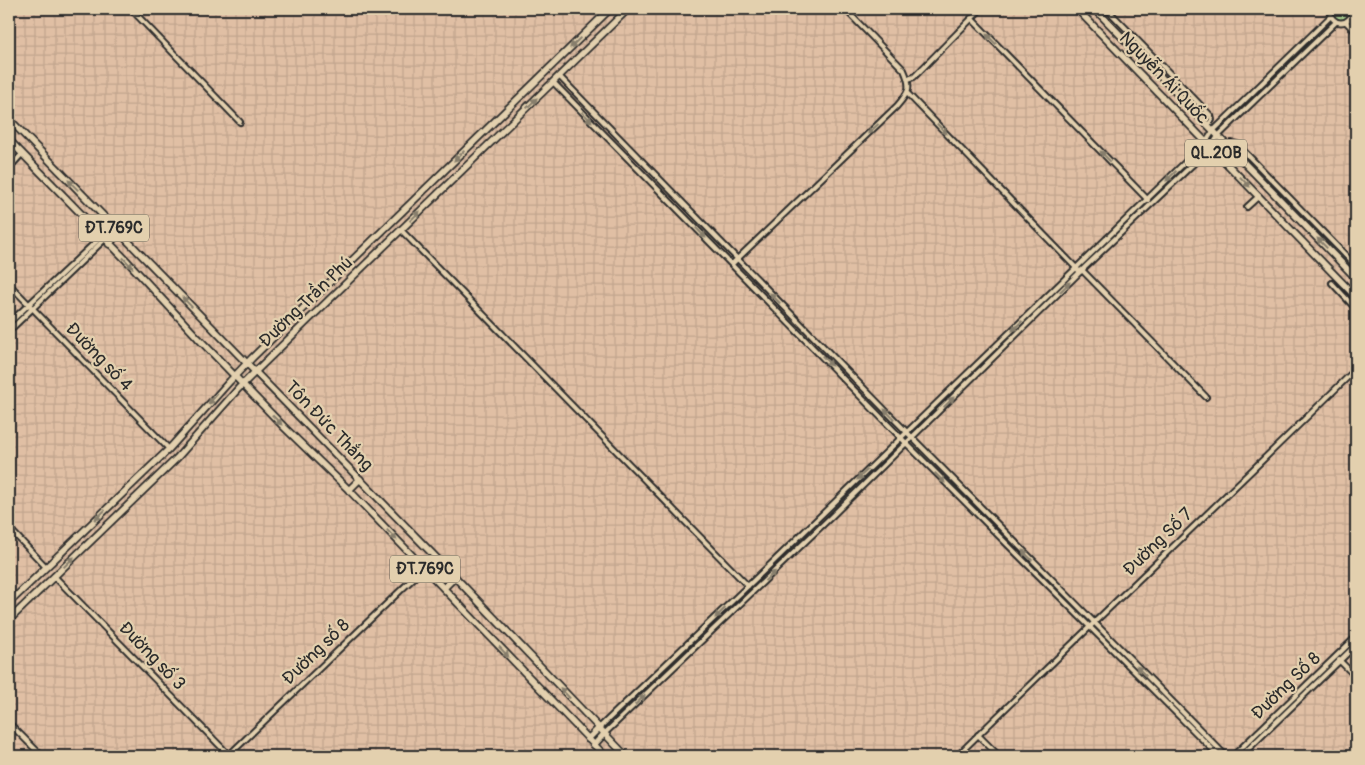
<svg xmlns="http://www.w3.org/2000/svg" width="1365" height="765" font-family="Pangolin,sans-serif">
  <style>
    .industrial { fill: url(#industrial-grid) }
    .grass { fill: url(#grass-tufts); stroke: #6d815f }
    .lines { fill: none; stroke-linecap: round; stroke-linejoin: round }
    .minor-casing { stroke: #2b2b2b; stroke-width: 8 }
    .major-casing { stroke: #2b2b2b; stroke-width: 9 }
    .minor { stroke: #e3d0ae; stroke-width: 4 }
    .major { stroke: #e3d0ae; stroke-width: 5.5 }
    .oneway { fill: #877e6c }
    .labels { text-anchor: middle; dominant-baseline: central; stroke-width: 4.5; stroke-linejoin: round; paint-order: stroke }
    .shield { fill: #e3d0ae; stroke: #625c52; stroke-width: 1 }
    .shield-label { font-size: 16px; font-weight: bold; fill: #2b2b2b }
    .street-label { font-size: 18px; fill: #2b2b2b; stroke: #e3d0ae }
  </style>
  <defs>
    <pattern id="industrial-grid" width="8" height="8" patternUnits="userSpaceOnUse" patternTransform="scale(1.25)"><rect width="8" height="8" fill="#e0bfa4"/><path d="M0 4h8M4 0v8" fill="none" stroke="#c0a48d"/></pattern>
    <pattern id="grass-tufts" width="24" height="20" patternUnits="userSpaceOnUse" patternTransform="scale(1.25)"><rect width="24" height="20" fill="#afd793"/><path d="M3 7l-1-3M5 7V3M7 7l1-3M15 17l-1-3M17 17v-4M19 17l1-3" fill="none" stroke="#97b97f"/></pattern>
  </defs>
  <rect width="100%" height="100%" fill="#ebcdae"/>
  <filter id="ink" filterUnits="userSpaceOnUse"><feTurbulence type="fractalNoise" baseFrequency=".02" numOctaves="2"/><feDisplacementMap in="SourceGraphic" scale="10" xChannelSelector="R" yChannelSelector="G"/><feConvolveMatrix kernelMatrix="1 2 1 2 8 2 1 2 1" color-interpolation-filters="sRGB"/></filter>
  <g filter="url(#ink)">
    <!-- industrial -->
    <rect class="industrial" x="9" y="9" width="1347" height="747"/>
    <!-- grass -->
    <path class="grass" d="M1335,9H1348L1349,14L1347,18L1340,21C1334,19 1332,14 1335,9Z"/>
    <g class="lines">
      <!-- minor casing -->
      <g class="minor-casing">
        <g id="minor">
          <polyline points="131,9 240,122"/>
          <polyline points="1107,9 1211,116 1212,120 1208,125"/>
          <path d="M1330,9C1329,27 1353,27 1352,9"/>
          <polyline points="971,18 1148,200"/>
          <polyline points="1350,18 1356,24"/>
          <polyline points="1346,22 1356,32"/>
          <polyline points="559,76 885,410 1225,755"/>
          <polyline points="908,79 914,77 981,9"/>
          <polyline points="553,82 907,444 1219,756"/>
          <polyline points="908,94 1080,272"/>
          <polyline points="1228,146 1231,143 1237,144 1356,266"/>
          <polyline points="9,168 22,154"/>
          <polyline points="1247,207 1259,196"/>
          <polyline points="401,230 748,586"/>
          <path d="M732,264L897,106C909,92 912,88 904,70L845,9"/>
          <polyline points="1082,270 1206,397"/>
          <polyline points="1332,283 1356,309"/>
          <polyline points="9,284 169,449"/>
          <polyline points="9,323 102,236"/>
          <polyline points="9,331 105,239"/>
          <polyline points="9,528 46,567"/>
          <polyline points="54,576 230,756"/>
          <polyline points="1339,660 1356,677"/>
          <polyline points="9,723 42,756"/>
          <polyline points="599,728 773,562 1206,142 1213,131 1331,16"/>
          <polyline points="604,734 832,516 1082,270 1211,147 1218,136 1336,22"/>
          <polyline points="978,735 999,756"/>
          <polyline points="1234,755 1356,637"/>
          <polyline points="228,756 424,568"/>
          <path d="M957,756C1089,626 1224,499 1356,369"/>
          <polyline points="1241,756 1356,645"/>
        </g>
      </g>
      <!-- major casing -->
      <g class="major-casing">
        <g id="major">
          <polyline points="1077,9 1356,297"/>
          <polyline points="1095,9 1356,278"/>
          <polyline points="9,119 455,577 626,756"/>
          <polyline points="9,140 128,262 198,338 284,427 349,490 605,756"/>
          <polyline points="109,244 119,233"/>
          <polyline points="349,490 360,479"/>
          <polyline points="444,588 455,577"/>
          <polyline points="9,603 169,449 230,381 252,358 610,9"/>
          <polyline points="9,620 177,458 238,389 261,366 628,9"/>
          <polyline points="588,739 599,728"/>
          <polyline points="594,745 604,734"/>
        </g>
      </g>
      <!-- minor -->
      <use href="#minor" class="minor"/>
      <!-- major -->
      <use href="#major" class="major"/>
    </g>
    <!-- one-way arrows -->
    <defs><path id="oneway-solid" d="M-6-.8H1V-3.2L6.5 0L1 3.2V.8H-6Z" transform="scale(1.25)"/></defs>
    <g class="oneway">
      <use href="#oneway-solid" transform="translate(991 39) rotate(-134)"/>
      <use href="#oneway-solid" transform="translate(575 43) rotate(136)"/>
      <use href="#oneway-solid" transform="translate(532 103) rotate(-44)"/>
      <use href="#oneway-solid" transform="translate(587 117) rotate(45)"/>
      <use href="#oneway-solid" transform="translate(873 129) rotate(137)"/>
      <use href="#oneway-solid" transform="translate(942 129) rotate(46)"/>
      <use href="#oneway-solid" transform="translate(459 156) rotate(136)"/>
      <use href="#oneway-solid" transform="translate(1105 156) rotate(-134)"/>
      <use href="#oneway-solid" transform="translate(1171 176) rotate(136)"/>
      <use href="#oneway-solid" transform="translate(1245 182) rotate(46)"/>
      <use href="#oneway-solid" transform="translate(73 185) rotate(-134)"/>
      <use href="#oneway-solid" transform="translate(415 216) rotate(-44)"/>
      <use href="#oneway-solid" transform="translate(701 233) rotate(46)"/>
      <use href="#oneway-solid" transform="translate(1322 243) rotate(-134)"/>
      <use href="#oneway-solid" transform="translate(128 263) rotate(47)"/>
      <use href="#oneway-solid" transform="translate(1065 287) rotate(-45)"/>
      <use href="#oneway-solid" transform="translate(775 298) rotate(-134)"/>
      <use href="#oneway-solid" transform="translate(187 302) rotate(-134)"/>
      <use href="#oneway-solid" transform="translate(1017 326) rotate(136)"/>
      <use href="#oneway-solid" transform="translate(827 361) rotate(46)"/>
      <use href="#oneway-solid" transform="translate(213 399) rotate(132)"/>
      <use href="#oneway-solid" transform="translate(949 402) rotate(-45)"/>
      <use href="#oneway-solid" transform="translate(889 414) rotate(-134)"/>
      <use href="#oneway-solid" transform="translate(277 420) rotate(46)"/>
      <use href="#oneway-solid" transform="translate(862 475) rotate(136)"/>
      <use href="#oneway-solid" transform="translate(940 478) rotate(45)"/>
      <use href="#oneway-solid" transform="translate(100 515) rotate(136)"/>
      <use href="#oneway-solid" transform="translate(392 535) rotate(46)"/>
      <use href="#oneway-solid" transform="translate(1027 555) rotate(-134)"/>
      <use href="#oneway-solid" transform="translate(69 562) rotate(-44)"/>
      <use href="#oneway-solid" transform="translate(770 576) rotate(-43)"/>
      <use href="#oneway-solid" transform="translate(720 613) rotate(136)"/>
      <use href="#oneway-solid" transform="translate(504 652) rotate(47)"/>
      <use href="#oneway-solid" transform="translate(1141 671) rotate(-135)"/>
      <use href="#oneway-solid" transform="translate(565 693) rotate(-133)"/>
      <use href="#oneway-solid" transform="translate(640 700) rotate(-44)"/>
    </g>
  </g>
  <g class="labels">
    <!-- shield labels -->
    <g class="shield">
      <rect x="1185" y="139.5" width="62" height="27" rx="4"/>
      <rect x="79" y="214.5" width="70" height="27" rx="4"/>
      <rect x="390" y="555.5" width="70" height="27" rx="4"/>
    </g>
    <g class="shield-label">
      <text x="1216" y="153">QL.20B</text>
      <text x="114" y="228">ĐT.769C</text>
      <text x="425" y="569">ĐT.769C</text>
    </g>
    <!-- street labels -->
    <g class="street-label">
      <text transform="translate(1164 78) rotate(46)">Nguyễn Ái Quốc</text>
      <text transform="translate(306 302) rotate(-44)">Đường Trần Phú</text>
      <text transform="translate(99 357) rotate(46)">Đường số 4</text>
      <text transform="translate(329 426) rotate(46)">Tôn Đức Thắng</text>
      <text transform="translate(1158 542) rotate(-44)">Đường Số 7</text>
      <text transform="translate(316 652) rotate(-44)">Đường số 8</text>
      <text transform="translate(152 656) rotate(46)">Đường số 3</text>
      <text transform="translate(1286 686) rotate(-44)">Đường Số 8</text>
    </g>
  </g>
  <!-- margin -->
  <rect width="1365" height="765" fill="none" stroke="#e3d0ae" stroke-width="30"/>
  <rect x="15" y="15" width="1335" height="735" fill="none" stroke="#2b2b2b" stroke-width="2" filter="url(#ink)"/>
</svg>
